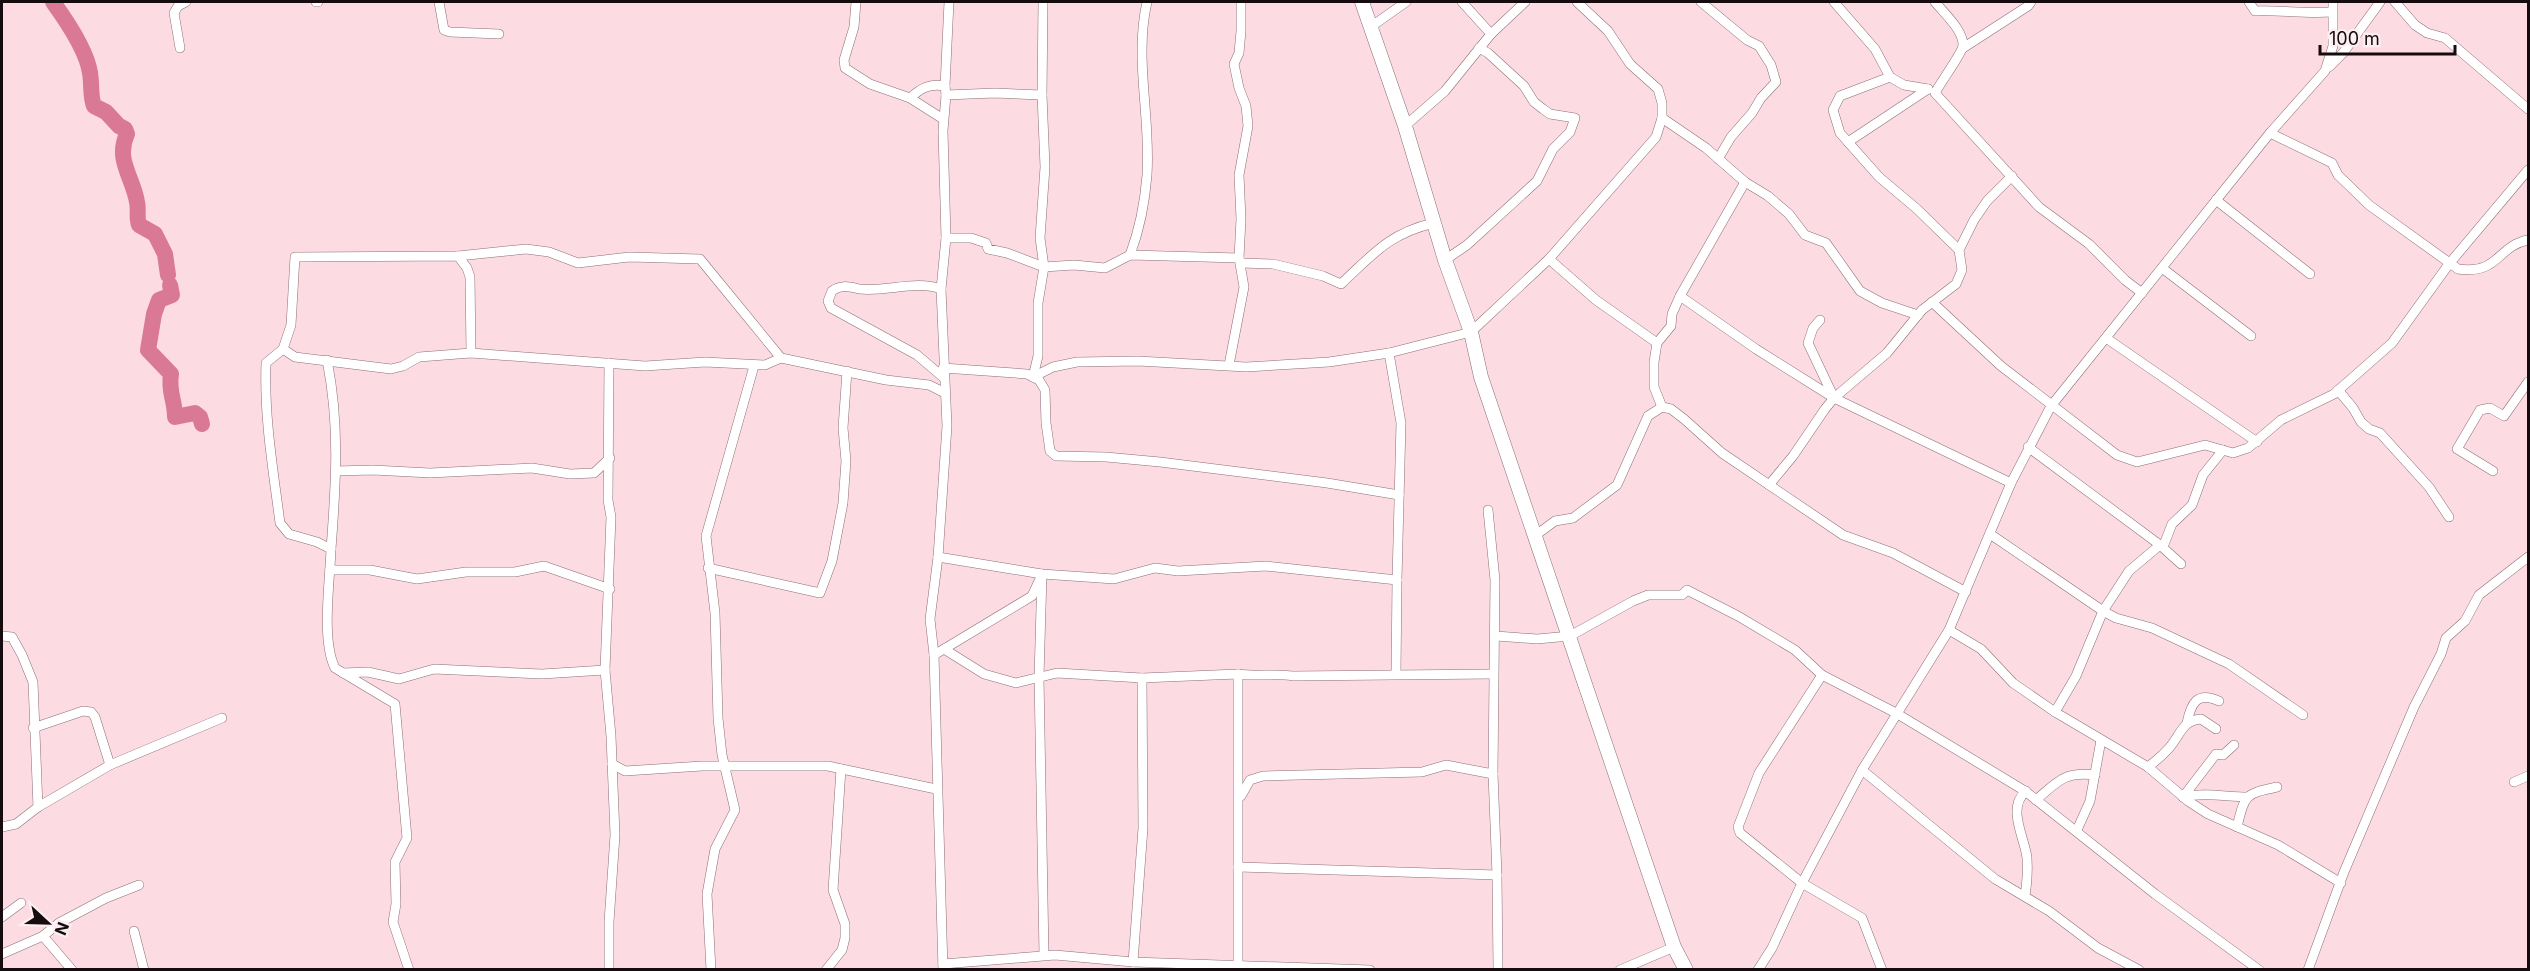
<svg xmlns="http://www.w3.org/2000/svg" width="2530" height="971" font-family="Inter,sans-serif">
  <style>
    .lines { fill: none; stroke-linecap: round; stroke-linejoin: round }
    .river { stroke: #da7995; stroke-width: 16 }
    .street-casing { stroke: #8b6f75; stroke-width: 10 }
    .secondary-casing { stroke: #8b6f75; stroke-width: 15 }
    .street { stroke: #fff; stroke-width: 9 }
    .secondary { stroke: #fff; stroke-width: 14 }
  </style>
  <rect width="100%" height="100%" fill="#fcdbe3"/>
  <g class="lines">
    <!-- river -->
    <g class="river">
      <path d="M53,2C66,20 87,51 90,73C92,84 90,96 94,106L106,112L119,126L125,129L127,134C115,160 133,177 137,202C139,210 136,217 139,225L155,234L165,254L168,275"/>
      <path d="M170,285L172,295L159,300L154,314L148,350L171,374C168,393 175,399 175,417L195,413L200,417L202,424"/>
    </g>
    <!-- street casing -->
    <g class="street-casing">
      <g id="street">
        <polyline points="316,2 318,2"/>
        <polyline points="439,2 444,30 450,32 499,34"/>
        <path d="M856,2L854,27L844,60L845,68L870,84L910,98C921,88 930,83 945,86L946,95"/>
        <polyline points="1462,2 1491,34"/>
        <polyline points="1701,2 1747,40 1759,46 1771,65 1776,82 1761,98 1752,113 1731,137 1718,159"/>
        <polyline points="1834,2 1875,49 1890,77 1904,85 1928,89"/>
        <path d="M1935,2C1944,13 1963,30 1963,45C1963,52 1940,83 1935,93L2039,207L2089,244L2125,280L2142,293"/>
        <path d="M2249,2L2255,11C2281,10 2306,14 2332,12"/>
        <polyline points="2395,2 2415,25 2427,33 2445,38 2528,109"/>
        <polyline points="1372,26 1406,2"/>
        <polyline points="180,48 174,13 178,6 186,2"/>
        <polyline points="1963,48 2028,6 2031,2"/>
        <polyline points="2329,67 2343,53 2380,2"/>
        <polyline points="1890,77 1840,96 1833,110 1840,133 1848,142 1928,89"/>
        <polyline points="945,86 949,2"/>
        <polyline points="910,98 943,119"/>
        <polyline points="1662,118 1706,148 1745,182 1768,196 1789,214 1805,235 1826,243 1860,291 1882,303 1918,315"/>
        <polyline points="1405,126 1445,91 1491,34 1525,2"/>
        <path d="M2270,133L2332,163L2338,175L2369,205L2458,269C2499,275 2497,246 2528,240"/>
        <polyline points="1848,142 1879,177 1917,209 1959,250"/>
        <polyline points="2216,200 2310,274"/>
        <polyline points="946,238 971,238 986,243 988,249 1007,253 1044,267 1074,265 1105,268 1130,255 1239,258 1244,287 1229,365"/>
        <path d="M1130,255C1139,231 1145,201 1147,175C1151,117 1134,59 1147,2"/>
        <polyline points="458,256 526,249 549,252 578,263 629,257 700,259 781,358"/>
        <polyline points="1239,258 1241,219 1239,175 1248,126 1246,106 1239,88 1234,64 1239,53 1241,31 1241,2"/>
        <polyline points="1549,259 1596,300 1657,343"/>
        <polyline points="1445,260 1467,245 1537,181 1553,149 1570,132 1575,118 1550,114 1543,109 1534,102 1524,86 1488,53 1479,48"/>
        <path d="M1241,263L1273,264L1323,276L1341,284C1373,254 1390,233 1434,223"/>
        <polyline points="2162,268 2251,336"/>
        <path d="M941,289C916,280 887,292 860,289C850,287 841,284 832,291L828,301L831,308L917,355L944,378"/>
        <polyline points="1680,296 1756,349 1834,398 2011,483"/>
        <polyline points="1932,302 2001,366 2117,455 2137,462 2205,445 2233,453 2248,448 2281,420 2334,394 2392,343 2449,264 2528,170"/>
        <polyline points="1820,320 1813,328 1808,343 1834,398"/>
        <polyline points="2106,338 2257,442"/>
        <path d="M283,349L266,363C264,417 273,469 280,523L289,534L317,542L331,549C330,581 321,640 335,668L395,704L407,838L395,862L396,904L393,922L409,970"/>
        <polyline points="471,353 470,277 467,268 458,256 295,257 291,325 283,349 295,357 391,369 403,366 419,357 471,353 645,366 705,362 765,365 781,358 886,380 929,385 945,393"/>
        <path d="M327,360C340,425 336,484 331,549"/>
        <polyline points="609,363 608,500 611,517 605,670 611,736 615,835 609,922 609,970"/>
        <polyline points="943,368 1027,374 1039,380 1045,390 1046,423 1050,451 1056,456 1106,457 1160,462 1327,483 1399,495"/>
        <polyline points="1033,377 1053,367 1077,362 1138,361 1246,367 1329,362 1389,353 1471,332 1549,259 1656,137 1662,118 1662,103 1658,89 1630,64 1608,31 1577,2"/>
        <polyline points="1033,377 1038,356 1038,303 1044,267 1040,238 1045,167 1042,95"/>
        <polyline points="2338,390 2353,408 2361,422 2369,429 2380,433 2429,487 2449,517"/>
        <polyline points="1662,407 1654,387 1654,362 1657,343 1671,326 1672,314 1680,296 1745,182"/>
        <polyline points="2028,447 2160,545 2181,564"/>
        <polyline points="336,471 373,470 430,473 532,468 570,474 594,473 610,458"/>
        <polyline points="2493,471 2457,449 2480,410 2490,408 2504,416 2528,382"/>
        <polyline points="1769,485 1793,456 1825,409 1834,398 1887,353 1922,310 1956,284 1962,270 1959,250 1974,220 1987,201 2012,176"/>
        <polyline points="1488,510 1495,580 1493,774 1497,875 1498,970"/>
        <polyline points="1990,534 2103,611 2076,676 2055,712"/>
        <polyline points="1536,535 1555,521 1573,518 1617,485 1648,416 1662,407 1671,409 1684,419 1722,453 1843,535 1893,553 1966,592"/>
        <polyline points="2160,545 2129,571 2103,611 2116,618 2152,628 2229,664 2303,715"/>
        <polyline points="2163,547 2172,524 2192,505 2203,475 2223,450"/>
        <polyline points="938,557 1042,574 1114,579 1155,568 1178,571 1266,566 1397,580 1401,423 1389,353"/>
        <polyline points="708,568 820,593 832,561 843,503 846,461 843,428 847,371"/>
        <polyline points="330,570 370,570 417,579 466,572 515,572 544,566 610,589"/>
        <polyline points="1042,574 1039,677 1044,955"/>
        <polyline points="1949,630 1981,649 2013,683 2055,712 2148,767 2188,801 2208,814 2278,845 2341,883"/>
        <polyline points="2,636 12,637 22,655 33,682 38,807"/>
        <polyline points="1496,636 1537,639 1570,636 1633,601 1648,595 1682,595 1687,590 1738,616 1795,650 1822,675 1896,713 2025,791 2155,894 2259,970"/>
        <polyline points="944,649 1032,596 1040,579"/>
        <path d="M934,655L944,649L984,674L1016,683L1057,673L1142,678L1238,674C1256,677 1273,673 1293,676L1493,674"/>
        <polyline points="343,673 368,672 399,679 434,669 542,674 605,670"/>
        <polyline points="1238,674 1238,966"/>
        <polyline points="1396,674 1397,580"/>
        <polyline points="1822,675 1759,773 1738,827 1740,833 1802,883 1862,918 1882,970"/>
        <path d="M2187,723C2191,703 2197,691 2219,701"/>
        <polyline points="33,728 83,711 91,712 95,717 110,765"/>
        <polyline points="612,764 625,771 702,766 828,766 936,789"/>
        <path d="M2148,767C2157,760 2167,752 2173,743C2182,731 2183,721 2201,719L2216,729"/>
        <polyline points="1862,770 1995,879 2049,911 2098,948 2139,970"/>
        <polyline points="2514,782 2528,776"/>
        <polyline points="1241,796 1250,780 1263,776 1422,772 1446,765 1493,774"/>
        <polyline points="2183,797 2216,754 2223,755 2234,745"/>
        <path d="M2183,797C2205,792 2226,797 2248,797"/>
        <path d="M2036,800C2058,781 2065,771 2095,775"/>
        <polyline points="2,827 16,824 38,807 110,765 222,718"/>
        <path d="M2237,827C2245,794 2245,794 2277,787"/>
        <polyline points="2077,830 2090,801 2101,740"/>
        <polyline points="1238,867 1497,875"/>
        <path d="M2025,896C2027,883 2028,872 2027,858C2025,838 2006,808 2026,791"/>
        <polyline points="2,917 21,903"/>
        <polyline points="134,931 144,970"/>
        <polyline points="43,936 72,970"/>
        <polyline points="2,954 43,936 59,923 106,898 139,885"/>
        <polyline points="1133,962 1143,828 1142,678"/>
        <polyline points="943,964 1055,955 1133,962 1370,970"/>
        <polyline points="711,970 707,894 715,849 735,810 722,755 718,718 715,613 706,536 754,366"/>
        <polyline points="826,970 842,950 845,938 845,924 833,890 841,769"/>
        <polyline points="943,970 934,655 930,619 938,557 947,426 941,289 946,238 943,131 946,95 995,93 1042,95 1043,2"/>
        <polyline points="1620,970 1674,947"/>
        <polyline points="1758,970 1772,948 1802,883 1862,770 1949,630 2011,483 2051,406 2270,133 2325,71 2333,46 2333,2"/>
        <polyline points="2308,970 2344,872 2414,707 2441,654 2446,638 2465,621 2479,595 2528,557"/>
      </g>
    </g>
    <!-- secondary casing -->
    <g class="secondary-casing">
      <polyline id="secondary" points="1362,2 1405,126 1445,260 1471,332 1481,377 1674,947 1686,970"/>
    </g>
    <!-- street -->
    <use href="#street" class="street"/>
    <!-- secondary -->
    <use href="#secondary" class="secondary"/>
  </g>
  <!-- border -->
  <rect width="2530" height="971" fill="none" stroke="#160b0e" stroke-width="6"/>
  <!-- north arrow -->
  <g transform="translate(48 923) rotate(112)" stroke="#fceef1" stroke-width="4.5" paint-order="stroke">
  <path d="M0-4.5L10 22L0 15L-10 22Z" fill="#160b0e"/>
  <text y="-9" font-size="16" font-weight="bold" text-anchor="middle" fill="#160b0e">N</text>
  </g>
  <!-- scale -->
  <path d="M2320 45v9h135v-9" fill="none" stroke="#160b0e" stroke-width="3"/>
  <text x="2329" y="45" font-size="18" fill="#160b0e" stroke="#fceef1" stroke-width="4.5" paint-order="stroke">100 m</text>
</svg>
